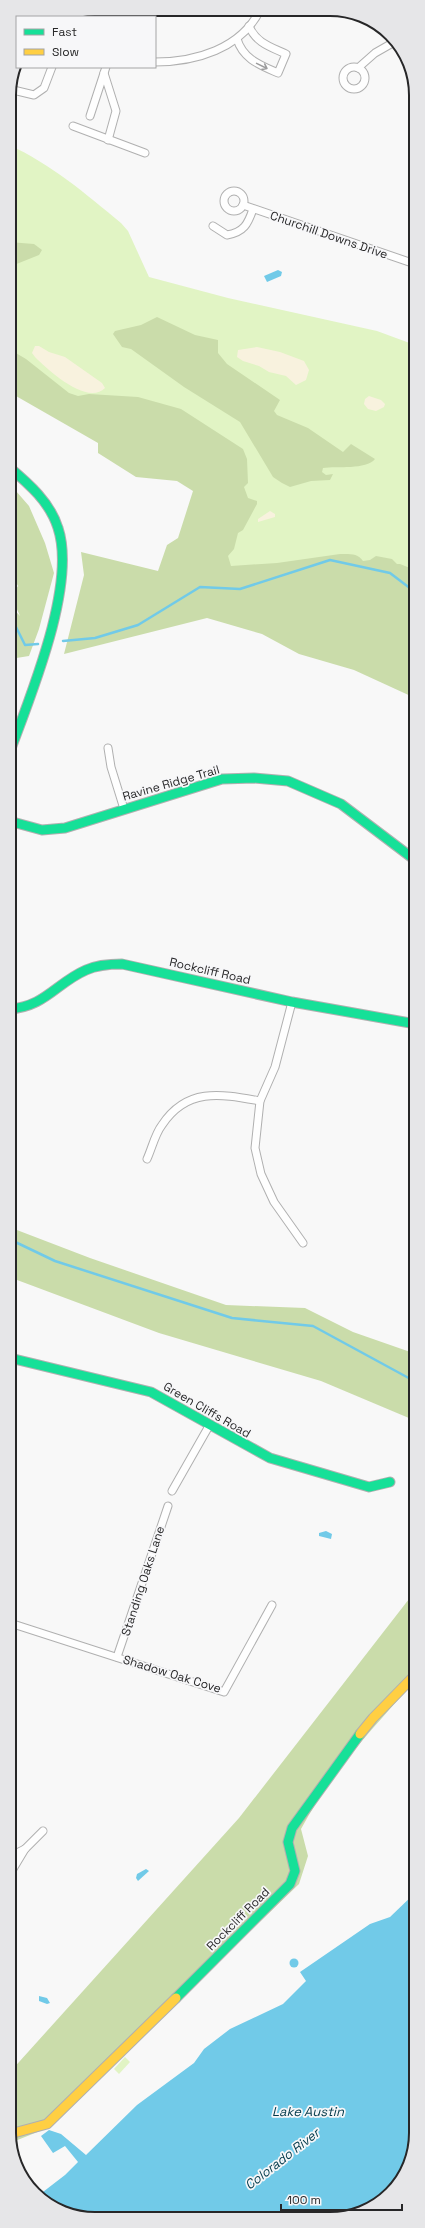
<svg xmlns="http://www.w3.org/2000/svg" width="425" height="2228" font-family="'Space Grotesk',sans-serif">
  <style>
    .green { fill: #e1f4c4 }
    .forest { fill: #cadcaa }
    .sand { fill: #f8f2de }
    .water { fill: #71cae8 }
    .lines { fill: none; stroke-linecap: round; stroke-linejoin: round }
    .stream { stroke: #71cae8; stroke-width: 2.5 }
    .street-casing { stroke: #b0b0b0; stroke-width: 9 }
    .fast-casing { stroke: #b0b0b0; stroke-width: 11 }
    .slow-casing { stroke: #b0b0b0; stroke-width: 11 }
    .street { stroke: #fefefe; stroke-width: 7 }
    .fast { stroke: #16e098; stroke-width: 9 }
    .slow { stroke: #ffcf43; stroke-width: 9 }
    .oneway { stroke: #9d9d9e }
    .labels { text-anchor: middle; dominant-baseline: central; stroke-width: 3.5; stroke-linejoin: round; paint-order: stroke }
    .street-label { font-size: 12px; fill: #272728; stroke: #f7f7f9 }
    .water-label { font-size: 13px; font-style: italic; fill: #00394a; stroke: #f7f7f9 }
    .rim { fill: none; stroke: #272728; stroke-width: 2 }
  </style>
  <rect width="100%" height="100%" fill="#f8f8f8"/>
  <!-- green -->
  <g class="green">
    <path d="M9,145C51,164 86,194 121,223L128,231L149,277L228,298L377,331L415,345V637L222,571L212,480L9,391Z"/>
    <polygon points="125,2057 130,2062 119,2074 114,2069"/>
  </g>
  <!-- forest -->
  <g class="forest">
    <polygon points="9,242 34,244 42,250 39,255 9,267"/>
    <path d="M157,317L195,335L218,340V353L227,364L280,400L274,411L277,415L308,428L343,452L351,444L375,459C366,470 337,466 323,468L322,472L326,475L333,474L330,480L311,481L290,487L282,483L273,477L240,422L184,387L131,349L122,347L113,334L115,331L141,325Z"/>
    <path d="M9,349L26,359L69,393L78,396L89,394L138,397L181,409L243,449L247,459L248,483L244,487L248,498L257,501V504L243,530L238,533L234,549L228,556L231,566L277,563L340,554C349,554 358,553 363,561L370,560L376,556L392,559L397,564H400L415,570V698L354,670L299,654L262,634L207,618L64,654L84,575L81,552L158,571L167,545L178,538L193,491L177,481L136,477L98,453V443L9,392Z"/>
    <polygon points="9,483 29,506 45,543 54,573 39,629 29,656 10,659 9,604 20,616 11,596 18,586 9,569"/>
    <polygon points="9,1227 90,1258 226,1305 305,1308 353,1332 416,1354 416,1421 321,1381 159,1333 9,1277"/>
    <path d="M416,1590V1680C372,1729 333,1770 301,1829L308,1856L299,1884L45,2129L10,2143V2072L239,1818Z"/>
  </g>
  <!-- sand -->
  <g class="sand">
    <path d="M35,346H39L49,352L65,357L102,383L105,388C87,406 48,370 35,357L32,353Z"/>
    <polygon points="257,347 280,352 304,361 309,370 306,380 296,385 286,376 269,372 259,366 243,361 237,357 238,350"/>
    <polygon points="369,396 381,400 385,404 384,407 376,411 368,409 364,404 365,399"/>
    <polygon points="270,511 275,514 275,517 258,522 258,519"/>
  </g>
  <!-- water -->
  <g class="water">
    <polygon points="278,270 282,272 281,276 267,282 264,276"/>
    <polygon points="326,1531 332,1534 331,1539 319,1536 319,1533"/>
    <polygon points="146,1869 149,1871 138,1881 136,1878 137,1874"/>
    <polygon points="416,1892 416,2139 395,2190 368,2210 341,2218 78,2217 39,2195 65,2175 78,2162 65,2146 53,2153 41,2136 49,2130 61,2134 86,2155 137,2105 194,2063 204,2049 230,2029 283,2004 306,1981 300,1972 370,1924 390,1917"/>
    <circle cx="294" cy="1963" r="4.5"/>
    <polygon points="39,1996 47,1998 50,2003 47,2004 39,2001"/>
  </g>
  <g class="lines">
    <!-- stream -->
    <g class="stream">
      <polyline points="9,613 25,645 38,644"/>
      <polyline points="63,641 95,638 138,625 200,587 240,589 330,560 390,573 415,592"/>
      <polyline points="9,1239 55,1261 232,1318 313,1326 416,1382"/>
    </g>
    <!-- street casing -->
    <g class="street-casing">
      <g id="street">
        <polyline points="136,9 139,17"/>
        <path d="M237,39C243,59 260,65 278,73L286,54C271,47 256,43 249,26"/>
        <path d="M155,62C195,62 241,49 260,10"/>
        <circle cx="354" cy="78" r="11"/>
        <polyline points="358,68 375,53 396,41"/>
        <polyline points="104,73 116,111 108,140"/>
        <polyline points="9,89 34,95 44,88 52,67"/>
        <polyline points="90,116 106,67"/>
        <polyline points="73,126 145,153"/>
        <circle cx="234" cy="201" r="10"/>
        <polyline points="243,205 415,264"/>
        <path d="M213,226L227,235C244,232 248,224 253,209"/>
        <polyline points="108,748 111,767 124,809"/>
        <polyline points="292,1002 275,1067 260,1101 255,1148 261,1174 274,1202 303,1243"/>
        <path d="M147,1159C152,1148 155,1134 162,1125C187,1087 221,1094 260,1101"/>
        <polyline points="172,1491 209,1426"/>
        <polyline points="10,1623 224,1692 272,1605"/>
        <polyline points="117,1657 168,1506"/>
        <polyline points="10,1860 17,1853 25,1849"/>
        <polyline points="10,1874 25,1849 43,1831"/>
      </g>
    </g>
    <!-- fast casing -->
    <g class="fast-casing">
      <g id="fast">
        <path d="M9,467C29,484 50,502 58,528C77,585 30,697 9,754"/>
        <polyline points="9,821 42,830 65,828 222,779 254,778 288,781 341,804 415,860"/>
        <path d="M9,1009C45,1007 56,983 86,970C97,965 110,964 122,964L292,1002L416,1024"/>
        <polyline points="10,1358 151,1392 270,1458 369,1487 390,1482"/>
        <polyline points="176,1998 290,1884 295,1871 288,1842 292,1828 360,1734"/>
      </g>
    </g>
    <!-- slow casing -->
    <g class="slow-casing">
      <g id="slow">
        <polyline points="360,1734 373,1718 416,1674"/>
        <polyline points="10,2134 47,2124 176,1998"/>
      </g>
    </g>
    <!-- street -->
    <use href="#street" class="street"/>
    <!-- fast -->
    <use href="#fast" class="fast"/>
    <!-- slow -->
    <use href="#slow" class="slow"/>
  </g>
  <!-- one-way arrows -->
  <defs><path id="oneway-shaft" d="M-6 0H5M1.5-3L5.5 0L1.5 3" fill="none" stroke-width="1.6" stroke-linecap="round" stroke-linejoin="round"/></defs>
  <use class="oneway" href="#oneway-shaft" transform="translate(262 66) rotate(26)"/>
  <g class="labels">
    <!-- street labels -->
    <g class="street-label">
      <text transform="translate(329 235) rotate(19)">Churchill Downs Drive</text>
      <text transform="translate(171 783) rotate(-16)">Ravine Ridge Trail</text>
      <text transform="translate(210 971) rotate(13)">Rockcliff Road</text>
      <text transform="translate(207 1410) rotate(30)">Green Cliffs Road</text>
      <text transform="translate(143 1581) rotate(-72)">Standing Oaks Lane</text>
      <text transform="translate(172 1674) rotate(17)">Shadow Oak Cove</text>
      <text transform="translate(238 1919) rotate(-45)">Rockcliff Road</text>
    </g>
    <!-- water labels -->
    <g class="water-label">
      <text x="308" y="2111">Lake Austin</text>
      <text transform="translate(282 2159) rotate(-38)">Colorado River</text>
    </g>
  </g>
  <!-- crop -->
  <path d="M0 0H425V2228H0ZM95 16H330A79 79 0 0 1 409 95V2133A79 79 0 0 1 330 2212H95A79 79 0 0 1 16 2133V95A79 79 0 0 1 95 16Z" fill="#e6e6e8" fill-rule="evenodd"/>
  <path class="rim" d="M95 16H330A79 79 0 0 1 409 95V2133A79 79 0 0 1 330 2212H95A79 79 0 0 1 16 2133V95A79 79 0 0 1 95 16Z"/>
  <!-- legend -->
  <rect x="16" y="16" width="140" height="52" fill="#f7f7f9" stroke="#a4a4a5"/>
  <rect x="24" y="29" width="20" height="6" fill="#16e098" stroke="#a4a4a5"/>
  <text x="52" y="36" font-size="12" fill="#272728">Fast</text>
  <rect x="24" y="49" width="20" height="6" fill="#ffcf43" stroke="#a4a4a5"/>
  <text x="52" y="56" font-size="12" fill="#272728">Slow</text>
  <!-- scale -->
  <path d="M281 2204v6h121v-6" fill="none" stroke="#272728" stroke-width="2"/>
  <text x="287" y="2204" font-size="12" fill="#272728" stroke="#f7f7f9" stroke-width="3" paint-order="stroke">100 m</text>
</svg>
